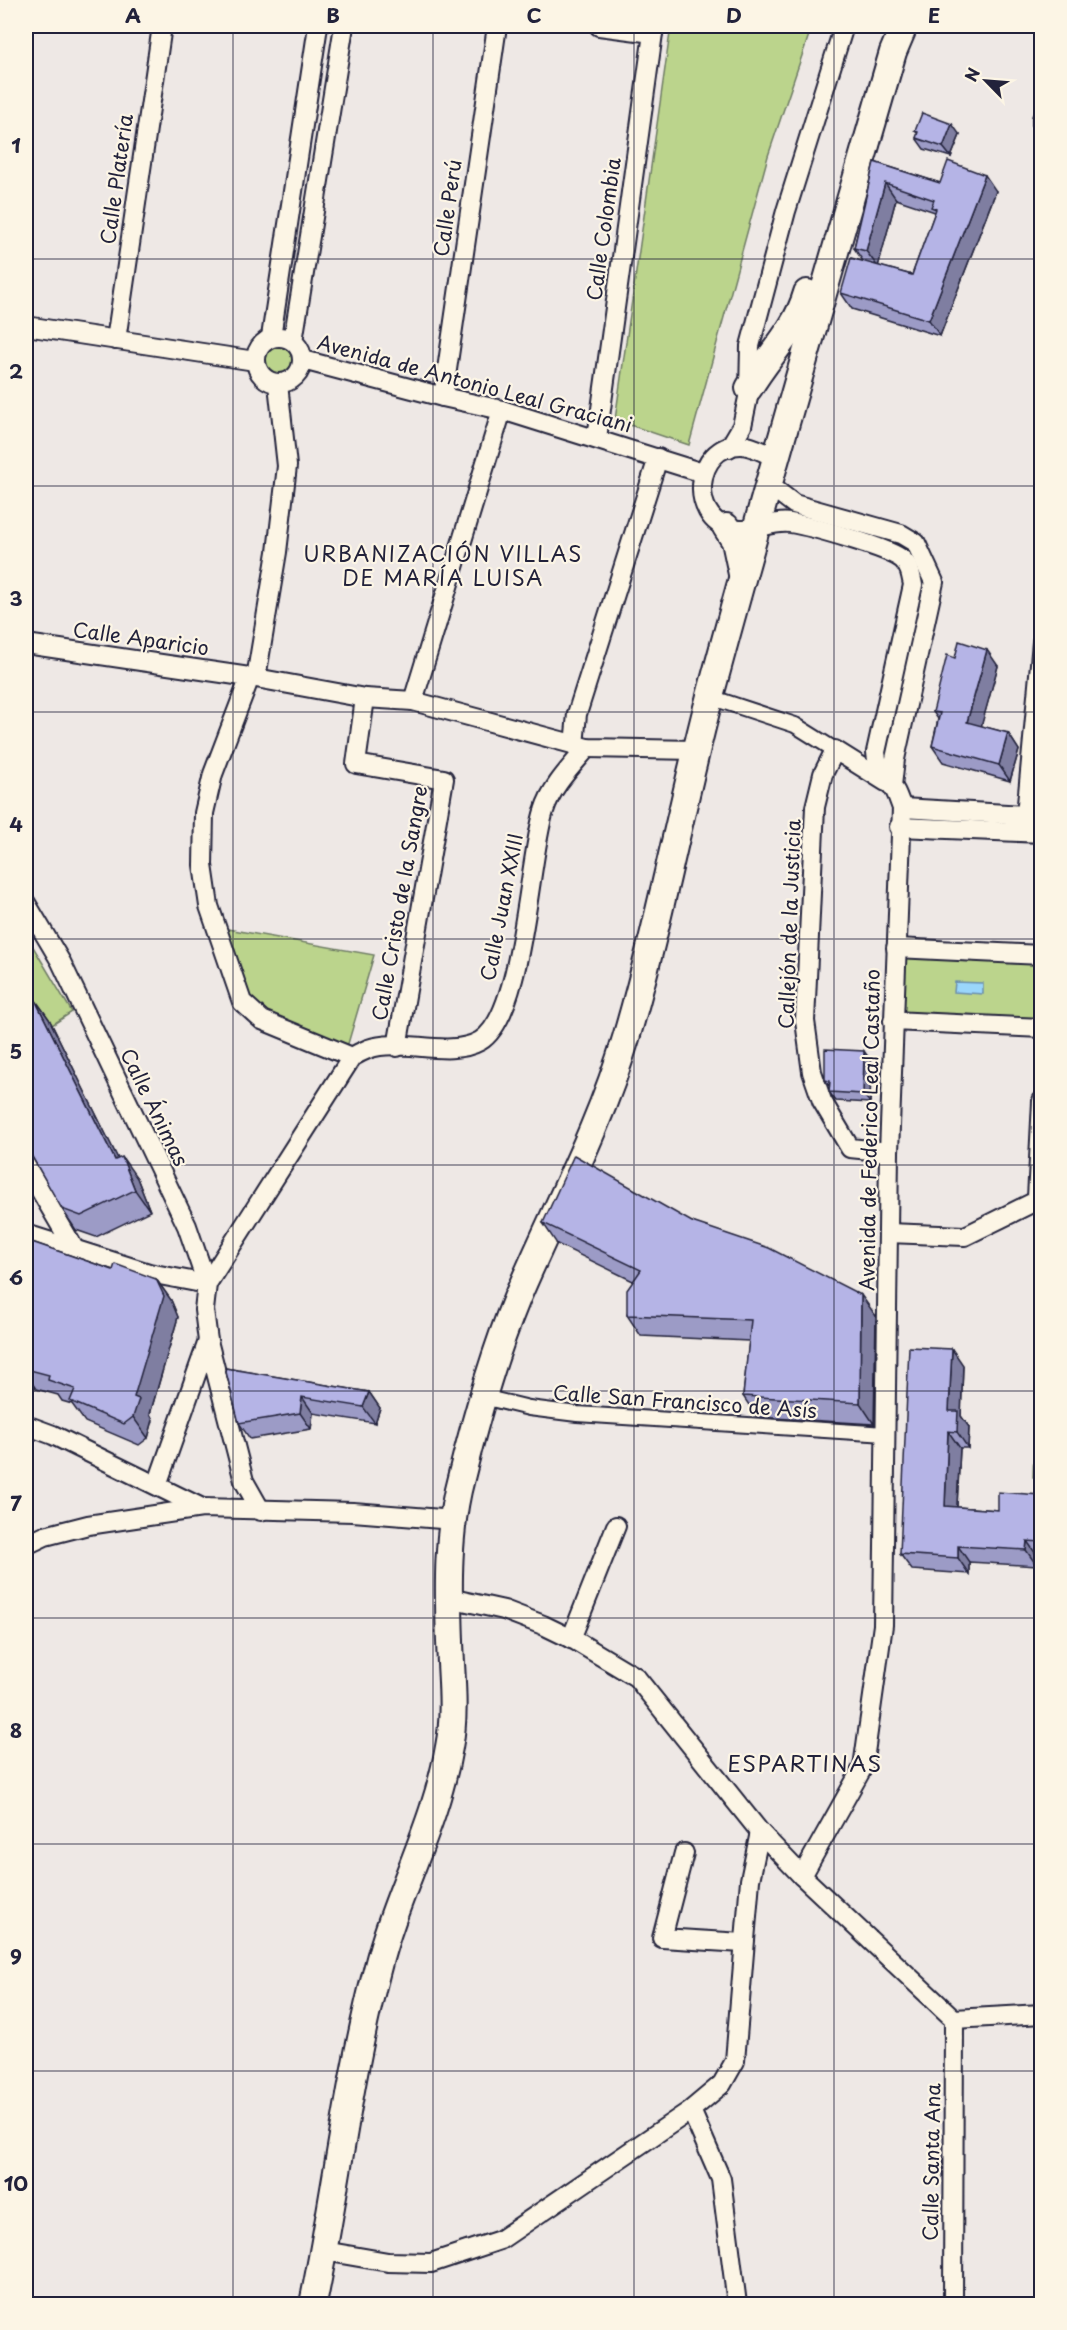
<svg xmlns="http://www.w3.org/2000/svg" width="1067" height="2330" font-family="'Playpen Sans',sans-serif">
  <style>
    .green { fill: #bbd48c; stroke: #6e7b64; stroke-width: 1.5 }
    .water { fill: #9ad6fb; stroke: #6a8eae; stroke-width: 1.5 }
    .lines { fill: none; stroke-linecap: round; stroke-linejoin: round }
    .pedestrian-casing { stroke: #22223b; stroke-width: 18 }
    .minor-casing { stroke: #22223b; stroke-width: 22 }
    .secondary-casing { stroke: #22223b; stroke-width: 30 }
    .pedestrian { stroke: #fcf5e5; stroke-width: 14 }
    .minor { stroke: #fcf5e5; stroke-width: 18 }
    .secondary { stroke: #fcf5e5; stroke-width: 26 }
    .wall { fill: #9c9bc6; stroke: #22223b; stroke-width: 1.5; fill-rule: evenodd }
    .shaded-wall { fill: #7f7ea1; stroke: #22223b; stroke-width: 1.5 }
    .building { fill: #b5b4e6; stroke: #22223b; stroke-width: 1.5 }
    .grid { fill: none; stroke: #22223b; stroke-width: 1.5; stroke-opacity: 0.55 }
    .labels { text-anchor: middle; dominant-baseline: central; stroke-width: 4.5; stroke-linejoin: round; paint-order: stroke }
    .street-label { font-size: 20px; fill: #22223b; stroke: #fcf5e5 }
    .neighbourhood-label { font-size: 21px; letter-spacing: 1.5px; fill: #22223b; stroke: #fcf5e5 }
    .quarter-label { font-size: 22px; letter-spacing: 1.5px; fill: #22223b; stroke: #fcf5e5 }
    .neatline { fill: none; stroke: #22223b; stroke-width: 2 }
    .grid-label { font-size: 20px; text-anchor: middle; font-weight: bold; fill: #22223b }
  </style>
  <rect width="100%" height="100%" fill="#eee8e5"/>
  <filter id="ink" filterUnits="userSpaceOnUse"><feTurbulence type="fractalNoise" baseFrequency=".0167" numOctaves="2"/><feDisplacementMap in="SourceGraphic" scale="12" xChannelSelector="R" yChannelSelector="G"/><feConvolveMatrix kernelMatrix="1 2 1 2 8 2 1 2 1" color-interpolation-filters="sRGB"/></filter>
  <g filter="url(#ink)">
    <!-- green -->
    <g class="green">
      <polygon points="671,26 705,26 740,31 741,26 812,26 768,156 689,445 615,420"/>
      <circle cx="279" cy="360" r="20"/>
      <polygon points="216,927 374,955 345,1054 242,1002"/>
      <polygon points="26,935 72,1012 26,1042"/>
      <polygon points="896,948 1041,955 1041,1028 893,1021"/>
      <polygon points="1037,1367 1042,1367 1041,1477 1033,1477"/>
    </g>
    <!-- water -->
    <polygon class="water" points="955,982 983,983 983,994 954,992"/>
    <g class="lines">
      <!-- pedestrian casing -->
      <g class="pedestrian-casing">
        <g id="pedestrian">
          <polyline points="710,697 795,725 835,750"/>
          <polyline points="483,1397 529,1408 577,1414 886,1434"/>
        </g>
      </g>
      <!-- minor casing -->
      <g class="minor-casing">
        <g id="minor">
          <polyline points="599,26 653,33"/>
          <polyline points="1042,119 1042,132"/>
          <polyline points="26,326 255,361"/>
          <circle cx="279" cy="360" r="23"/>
          <polyline points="271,337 318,26"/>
          <polyline points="116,340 162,26"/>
          <polyline points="293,341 344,26"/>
          <polyline points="303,360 443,397 502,410 703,473"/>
          <polyline points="443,397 497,26"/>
          <polyline points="597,438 654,26"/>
          <polyline points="729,448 742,426 749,393 750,346 786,211 844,26"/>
          <path d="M775,457C765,453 751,445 741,445C694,445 688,518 731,529C752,534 771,520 790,523C810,526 890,548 903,560C910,567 911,575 913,585L876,752C877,768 884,774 892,786C897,792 899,801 902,808L889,1152L883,1625L863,1767L802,1876"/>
          <polyline points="768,484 794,504 901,534 916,543 934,582 895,759 892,786"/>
          <polyline points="26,644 256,678 365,698 413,701 587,748 696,750"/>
          <polyline points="250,677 213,774 204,813 203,865 209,906 242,1002 262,1020 352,1057"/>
          <polyline points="256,678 277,552 287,466 278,384"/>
          <polyline points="365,698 356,764 444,779 397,1047"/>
          <polyline points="413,701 502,410"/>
          <polyline points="574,745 577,714 658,458"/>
          <polyline points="886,782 835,750 823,774 815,807 805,1021 812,1072 822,1101 850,1148 889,1152"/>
          <polyline points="902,808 1042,816"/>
          <polyline points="1026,815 1042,642"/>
          <polyline points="899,827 1042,833"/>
          <polyline points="26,903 61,962 187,1226 207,1284 204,1310 208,1341 244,1481 261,1511"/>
          <polyline points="896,948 1042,955"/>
          <polyline points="893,1021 1042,1028"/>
          <polyline points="26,1166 75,1250"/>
          <polyline points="1037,1198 1042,1101"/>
          <polyline points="888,1233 965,1236 1042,1198"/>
          <path d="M26,1234L149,1273L207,1284L352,1057C357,1054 363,1051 368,1049C401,1037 448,1059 480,1041C524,1015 528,860 544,811C551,787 571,767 587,748"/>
          <polyline points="26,1425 53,1435 202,1508"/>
          <polyline points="157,1485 208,1341"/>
          <polyline points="26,1545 45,1536 88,1525 202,1508 353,1512 454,1520"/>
          <polyline points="449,1598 504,1610 543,1625 576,1641 636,1677 760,1832 802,1876 954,2019"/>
          <polyline points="571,1639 616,1526"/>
          <polyline points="684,1853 662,1938 743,1943"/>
          <polyline points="954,2019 1042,2014"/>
          <polyline points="691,2110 721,2179 737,2304"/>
          <polyline points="324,2251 388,2262 431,2263 500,2240 691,2110 722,2084 735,2061 750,1880 760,1832"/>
          <polyline points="953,2304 954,2019"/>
        </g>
      </g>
      <!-- secondary casing -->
      <g class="secondary-casing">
        <g id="secondary">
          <path d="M749,388C769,354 796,331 807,293"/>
          <polyline points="726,527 735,541 742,574"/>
          <path d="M313,2304C336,2194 348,2080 377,1970C396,1893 436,1825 449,1747C456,1712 451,1676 450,1641C448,1588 447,1530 461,1478C476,1417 493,1356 517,1298C554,1211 599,1129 626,1038C659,926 680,810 710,696C768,480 831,266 893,52L904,26"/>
        </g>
      </g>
      <!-- pedestrian -->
      <use href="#pedestrian" class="pedestrian"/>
      <!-- minor -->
      <use href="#minor" class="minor"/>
      <!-- secondary -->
      <use href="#secondary" class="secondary"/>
    </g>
    <!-- wall -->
    <g class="wall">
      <polygon points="915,131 960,135 951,157 924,149 916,138 918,134"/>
      <path d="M874,162L940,183L996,191L940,336L852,309L841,293L863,261L854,248ZM896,199L935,212L912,275L878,266Z"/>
      <polygon points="955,658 998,666 981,726 1008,733 1019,750 1010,781 943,762 932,746 938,719 933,712"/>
      <polygon points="34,998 49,1019 118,1159 137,1178 150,1211 96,1237 76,1230 62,1209"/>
      <polygon points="871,1061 870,1103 836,1101 829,1092 830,1087 825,1080"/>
      <polygon points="692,1222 876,1316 874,1424 757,1417 743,1396 749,1341 641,1336 627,1315 633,1281 557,1244 543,1223"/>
      <polygon points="26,1240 113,1270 156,1279 171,1300 178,1317 150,1414 153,1420 148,1438 139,1445 85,1422 72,1404 62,1401 58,1395 36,1389 32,1383 26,1381"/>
      <polygon points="963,1365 961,1416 969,1427 968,1448 960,1448 957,1507 998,1510 1041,1495 1041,1558 1038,1557 1037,1566 969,1562 969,1574 912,1570 900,1554"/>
      <polygon points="225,1368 369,1392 380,1408 375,1423 313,1413 311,1429 250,1439 239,1423"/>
    </g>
    <!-- shaded-wall -->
    <g class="shaded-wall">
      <polygon points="952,124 960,135 951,157 943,147"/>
      <polygon points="985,175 996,191 940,336 929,320"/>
      <polygon points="885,183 896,199 878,267 866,251"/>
      <polygon points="987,650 998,666 978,738 967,722"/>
      <polygon points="1008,733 1019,750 1010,781 999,765"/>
      <polygon points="34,998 49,1019 129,1181 115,1160"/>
      <polygon points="864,1051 871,1061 870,1103 863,1094"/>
      <polygon points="122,1157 137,1178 150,1211 135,1190"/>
      <polygon points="156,1279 171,1300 178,1317 150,1414 153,1420 148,1438 133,1417 134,1397"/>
      <polygon points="861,1295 876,1316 874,1424 860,1403"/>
      <polygon points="952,1349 963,1365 961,1416 969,1427 968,1448 957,1432 949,1411"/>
      <polygon points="369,1392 380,1408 375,1423 363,1407"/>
      <polygon points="302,1397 313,1413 311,1429 300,1413"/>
      <polygon points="948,1431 960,1448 956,1522 945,1506"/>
      <polygon points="1027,1541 1038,1557 1037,1566 1026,1550"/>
      <polygon points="958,1546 969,1562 969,1574 958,1558"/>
    </g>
    <!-- building -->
    <g class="building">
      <polygon points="922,113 952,124 943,147 916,138 918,132 915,131"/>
      <polygon points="948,161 985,175 929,320 841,293 851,258 912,275 936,209 931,207 934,200 885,183 866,251 854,248 874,162 940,183"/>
      <polygon points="959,641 987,650 967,722 1008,733 999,765 932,746 940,713 933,712 947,655 955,658"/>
      <polygon points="34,998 115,1160 122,1157 135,1190 81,1216 62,1209 26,1146 26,1003"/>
      <polygon points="825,1049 864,1051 863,1094 829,1092 830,1081 825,1080"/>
      <polygon points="574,1155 692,1222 769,1248 861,1295 860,1403 743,1396 751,1320 627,1315 627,1290 641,1270 543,1223"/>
      <polygon points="26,1240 113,1270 115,1264 156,1279 164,1296 134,1397 139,1399 133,1417 124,1424 70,1401 75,1389 48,1380 49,1375 26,1369"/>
      <polygon points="909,1347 952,1349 949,1411 958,1411 957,1432 948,1431 945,1506 998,1510 998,1492 1041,1495 1041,1542 1027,1541 1026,1550 958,1546 958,1558 900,1554"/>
      <polygon points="225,1368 369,1392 363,1407 302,1397 300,1413 239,1423"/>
    </g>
  </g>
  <!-- grid -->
  <path class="grid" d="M233,26V2304M433,26V2304M634,26V2304M834,26V2304M26,259H1042M26,486H1042M26,712H1042M26,939H1042M26,1165H1042M26,1391H1042M26,1618H1042M26,1844H1042M26,2071H1042"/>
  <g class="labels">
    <!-- street labels -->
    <g class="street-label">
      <text transform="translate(116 179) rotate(-82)">Calle Platería</text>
      <text transform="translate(447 208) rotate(-82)">Calle Perú</text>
      <text transform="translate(603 229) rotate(-82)">Calle Colombia</text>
      <text transform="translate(475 383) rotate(15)">Avenida de Antonio Leal Graciani</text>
      <text transform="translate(141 638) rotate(8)">Calle Aparicio</text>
      <text transform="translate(399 903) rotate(-80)">Calle Cristo de la Sangre</text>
      <text transform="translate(501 907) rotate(-79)">Calle Juan XXIII</text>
      <text transform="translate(789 924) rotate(-88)">Callejón de la Justicia</text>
      <text transform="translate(155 1107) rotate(64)">Calle Ánimas</text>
      <text transform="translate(869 1130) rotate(-89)">Avenida de Federico Leal Castaño</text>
      <text transform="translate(685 1401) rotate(4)">Calle San Francisco de Asís</text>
      <text transform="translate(931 2162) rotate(-89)">Calle Santa Ana</text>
    </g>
    <!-- neighbourhood labels -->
    <g class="neighbourhood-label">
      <text x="443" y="553">URBANIZACIÓN VILLAS<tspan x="443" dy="24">DE MARÍA LUISA</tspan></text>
    </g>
    <!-- quarter labels -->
    <g class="quarter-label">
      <text x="805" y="1762">ESPARTINAS</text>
    </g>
  </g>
  <!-- margin -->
  <rect width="1067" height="2330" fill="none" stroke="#fcf5e5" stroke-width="66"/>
  <!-- north arrow -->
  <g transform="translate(986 81) rotate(295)" stroke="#fcf5e5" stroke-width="4.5" paint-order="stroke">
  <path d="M0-4.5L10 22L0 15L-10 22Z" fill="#22223b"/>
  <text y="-9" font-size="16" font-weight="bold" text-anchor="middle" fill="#22223b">N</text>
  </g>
  <rect x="33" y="33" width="1001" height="2264" class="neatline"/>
  <g class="grid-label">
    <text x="133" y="23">A</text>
    <text x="333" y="23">B</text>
    <text x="534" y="23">C</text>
    <text x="734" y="23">D</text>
    <text x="934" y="23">E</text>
    <text x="16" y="153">1</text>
    <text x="16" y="379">2</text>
    <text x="16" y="606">3</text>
    <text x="16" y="832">4</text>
    <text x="16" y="1059">5</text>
    <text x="16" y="1285">6</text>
    <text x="16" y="1511">7</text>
    <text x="16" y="1738">8</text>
    <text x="16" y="1964">9</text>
    <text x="16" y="2191">10</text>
  </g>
</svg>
